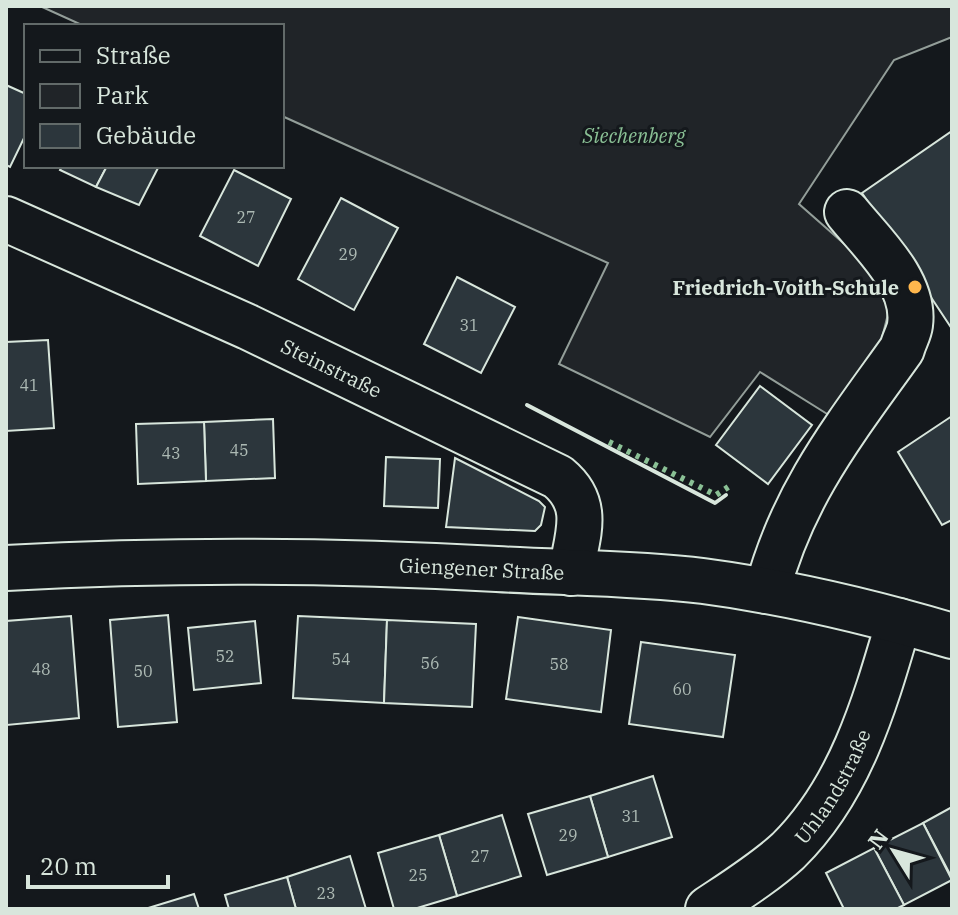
<svg xmlns="http://www.w3.org/2000/svg" width="958" height="915" font-family="'IBM Plex Serif',serif">
  <style>
    .green { fill: #202428; stroke: #939e99; stroke-width: 2 }
    .building { fill: #2c363c; stroke: #d8e6dc; stroke-width: 2 }
    .lines { fill: none; stroke-linecap: round; stroke-linejoin: round }
    .minor-casing { stroke: #d8e6dc; stroke-width: 48 }
    .major-casing { stroke: #d8e6dc; stroke-width: 48 }
    .minor { stroke: #14181c; stroke-width: 44 }
    .major { stroke: #14181c; stroke-width: 44 }
    .hedge { stroke: #8ac095; stroke-width: 6; stroke-dasharray: 4 6; stroke-linecap: butt }
    .wall { stroke: #d8e6dc; stroke-width: 4 }
    .poi-dot { fill: #ffb74d; stroke: #14181c; stroke-width: 3 }
    .labels { text-anchor: middle; dominant-baseline: central; stroke-width: 6; stroke-linejoin: round; paint-order: stroke }
    .number-label { font-size: 16px; fill: #adbab4 }
    .park-label { font-size: 20px; font-style: italic; fill: #8ac095; stroke: #14181c }
    .poi-label { font-size: 20px; font-weight: bold; fill: #d8e6dc; stroke: #14181c; text-anchor: end }
    .street-label { font-size: 20px; fill: #d8e6dc; stroke: #14181c }
  </style>
  <rect width="100%" height="100%" fill="#14181c"/>
  <!-- green -->
  <polygon class="green" points="40,6 952,6 952,37 894,60 799,204 866,263 889,310 879,350 832,417 760,372 710,437 559,364 608,263 282,116 282,26 84,26"/>
  <!-- building -->
  <g class="building">
    <polygon points="6,85 26,94 26,134 10,167 6,165"/>
    <polygon points="952,131 952,329 862,193"/>
    <polygon points="62,166 107,166 96,187 60,170"/>
    <polygon points="107,166 159,166 139,205 96,187"/>
    <polygon points="234,170 291,199 258,266 200,236"/>
    <polygon points="341,198 398,228 354,310 298,279"/>
    <polygon points="457,277 515,307 481,373 424,344"/>
    <polygon points="48,340 54,428 6,431 6,342"/>
    <polygon points="760,386 812,425 768,484 716,445"/>
    <polygon points="952,416 952,520 942,525 898,452"/>
    <polygon points="273,419 275,478 206,481 204,422"/>
    <polygon points="204,422 206,481 138,484 136,424"/>
    <polygon points="386,457 440,459 438,508 384,506"/>
    <polygon points="455,458 539,501 545,507 541,525 535,531 446,527"/>
    <polygon points="168,615 177,722 118,727 110,620"/>
    <polygon points="71,616 79,718 7,725 6,621"/>
    <polygon points="298,616 387,620 384,703 293,698"/>
    <polygon points="518,617 611,630 601,712 506,699"/>
    <polygon points="387,620 476,624 472,707 384,703"/>
    <polygon points="255,621 261,683 194,690 188,628"/>
    <polygon points="641,642 735,655 723,737 629,724"/>
    <polygon points="653,776 672,837 608,857 590,796"/>
    <polygon points="590,796 608,857 547,875 528,814"/>
    <polygon points="952,807 952,878 923,823"/>
    <polygon points="502,815 521,876 457,896 439,835"/>
    <polygon points="923,823 952,880 904,905 874,848"/>
    <polygon points="439,835 457,896 414,909 394,909 378,853"/>
    <polygon points="874,848 904,905 896,909 844,909 826,873"/>
    <polygon points="350,856 366,909 296,909 287,877"/>
    <polygon points="287,877 296,909 229,909 225,895"/>
    <polygon points="194,894 199,909 145,909"/>
  </g>
  <g class="lines">
    <!-- minor casing -->
    <g class="minor-casing">
      <g id="minor">
        <path id="s1" d="M6,219L248,327L558,477C592,505 577,535 571,573"/>
        <path d="M767,591C793,493 845,429 902,349C904,341 909,333 910,325C916,282 871,242 847,212"/>
        <path id="s2" d="M708,909C735,891 764,873 788,851C851,789 875,703 899,621"/>
      </g>
    </g>
    <!-- major casing -->
    <g class="major-casing">
      <g id="major">
        <path id="s3" d="M6,568C169,559 334,560 497,569C566,573 635,573 703,581C787,592 871,612 952,636"/>
      </g>
    </g>
    <!-- minor -->
    <use href="#minor" class="minor"/>
    <!-- major -->
    <use href="#major" class="major"/>
    <!-- hedge -->
    <polyline class="hedge" points="609,442 716,495 733,484"/>
    <!-- wall -->
    <polyline class="wall" points="527,405 715,503 726,495"/>
  </g>
  <!-- markers -->
  <circle class="poi-dot" cx="915" cy="287" r="8"/>
  <g class="labels">
    <!-- number labels -->
    <g class="number-label">
      <text x="246" y="217">27</text>
      <text x="348" y="254">29</text>
      <text x="469" y="325">31</text>
      <text x="29" y="385">41</text>
      <text x="239" y="450">45</text>
      <text x="171" y="453">43</text>
      <text x="225" y="656">52</text>
      <text x="341" y="659">54</text>
      <text x="430" y="663">56</text>
      <text x="559" y="664">58</text>
      <text x="41" y="669">48</text>
      <text x="143" y="671">50</text>
      <text x="682" y="689">60</text>
      <text x="631" y="816">31</text>
      <text x="568" y="835">29</text>
      <text x="480" y="856">27</text>
      <text x="418" y="875">25</text>
      <text x="326" y="893">23</text>
    </g>
    <!-- park labels -->
    <g class="park-label">
      <text x="634" y="135">Siechenberg</text>
    </g>
    <!-- poi labels -->
    <g class="poi-label">
      <text x="899" y="287">Friedrich-Voith-Schule</text>
    </g>
    <!-- street labels -->
    <g class="street-label">
      <text stroke="none"><textPath href="#s1" startOffset="358">Steinstraße</textPath></text>
      <text stroke="none"><textPath href="#s3" startOffset="476">Giengener Straße</textPath></text>
      <text stroke="none"><textPath href="#s2" startOffset="178">Uhlandstraße</textPath></text>
    </g>
  </g>
  <!-- border -->
  <rect width="958" height="915" fill="none" stroke="#d8e6dc" stroke-width="16"/>
  <!-- legend -->
  <rect x="24" y="24" width="260" height="144" fill="#14181c" stroke="#626a69" stroke-width="2"/>
  <rect x="40" y="50" width="40" height="12" fill="#14181c" stroke="#626a69" stroke-width="2"/>
  <text x="96" y="64" font-size="24" fill="#d8e6dc">Straße</text>
  <rect x="40" y="84" width="40" height="24" fill="#202428" stroke="#626a69" stroke-width="2"/>
  <text x="96" y="104" font-size="24" fill="#d8e6dc">Park</text>
  <rect x="40" y="124" width="40" height="24" fill="#2c363c" stroke="#626a69" stroke-width="2"/>
  <text x="96" y="144" font-size="24" fill="#d8e6dc">Gebäude</text>
  <!-- north arrow -->
  <g transform="translate(894 851) rotate(307)" stroke="#14181c" stroke-width="6" paint-order="stroke">
  <path d="M0-6L14 30L0 20L-14 30Z" fill="#d8e6dc"/>
  <text y="-12" font-size="22" font-weight="bold" text-anchor="middle" fill="#d8e6dc">N</text>
  </g>
  <!-- scale -->
  <path d="M28 875v12h140v-12" fill="none" stroke="#d8e6dc" stroke-width="4"/>
  <text x="40" y="875" font-size="24" fill="#d8e6dc" stroke="#14181c" stroke-width="6" paint-order="stroke">20 m</text>
</svg>
